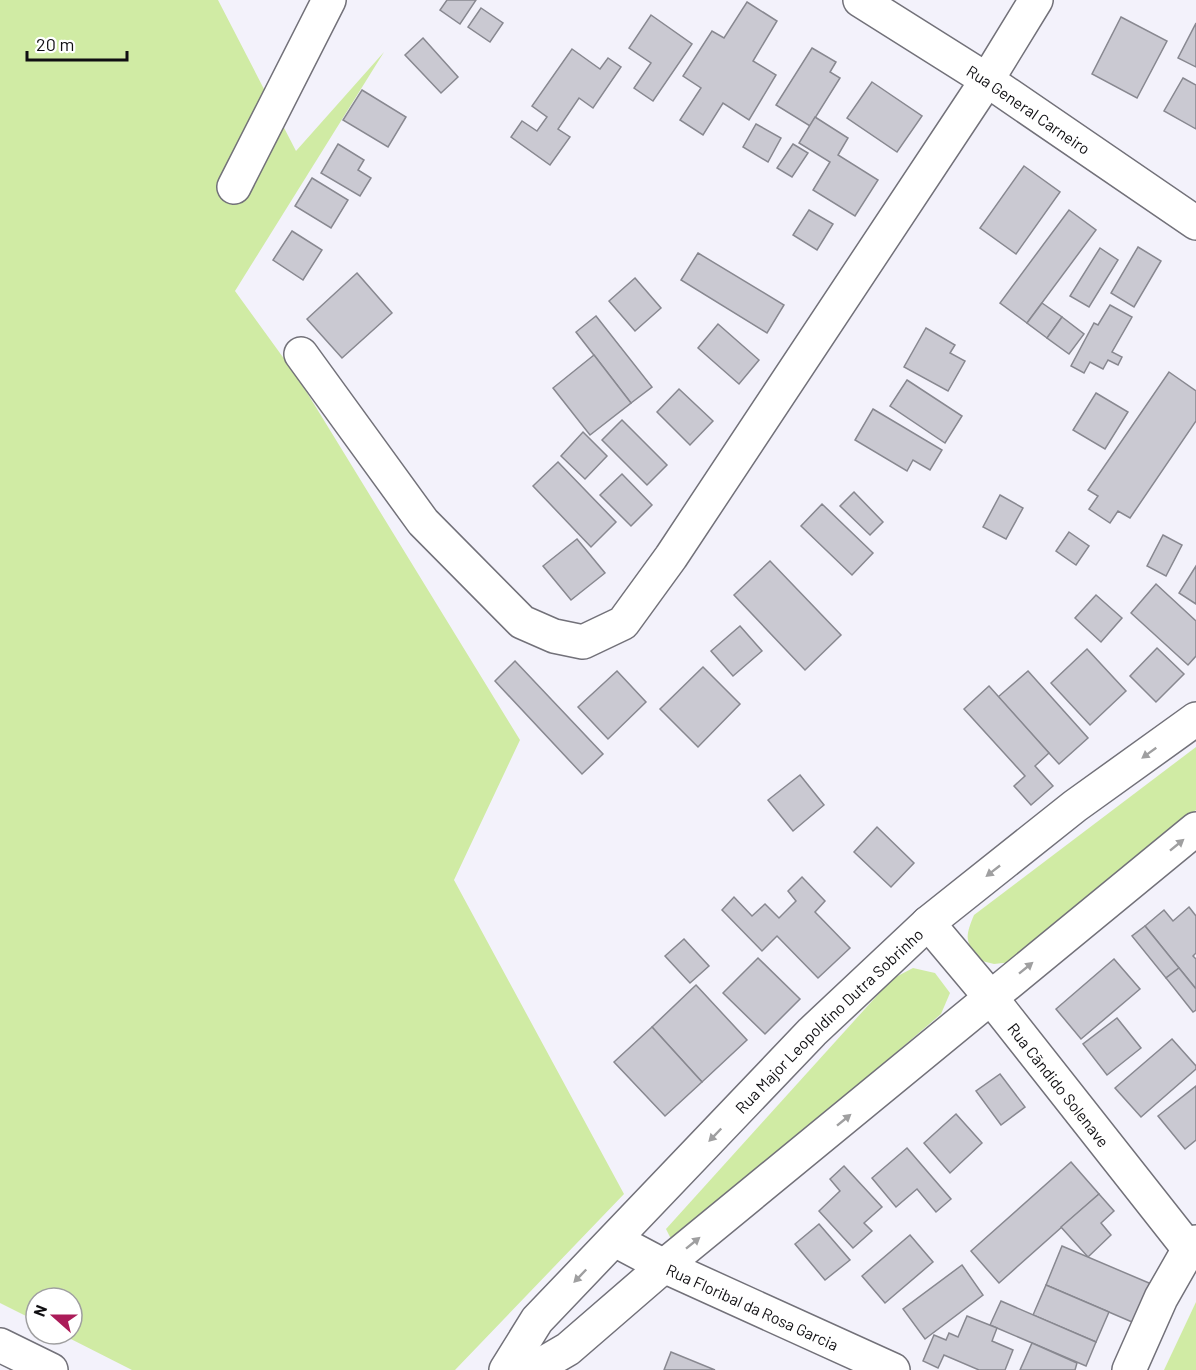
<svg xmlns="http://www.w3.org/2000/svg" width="1196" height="1370" font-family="Barlow,sans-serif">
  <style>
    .green { fill: #d0eba4 }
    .building { fill: #cac9d2; stroke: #888890; stroke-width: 1.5 }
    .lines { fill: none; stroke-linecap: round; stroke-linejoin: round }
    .minor-casing { stroke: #727179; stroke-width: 36 }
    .minor { stroke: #fff; stroke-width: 33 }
    .oneway { fill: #9f9fa0 }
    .labels { text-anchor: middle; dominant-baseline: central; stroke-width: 4.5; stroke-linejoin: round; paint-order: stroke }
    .street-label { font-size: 16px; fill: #100f12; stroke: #fff }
  </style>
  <rect width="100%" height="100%" fill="#f3f2fb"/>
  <!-- green -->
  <g class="green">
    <polygon points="0,0 218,0 296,151 384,52 235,291 298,378 520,740 454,880 624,1194 455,1370 132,1370 61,1334 72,1334 72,1298 36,1298 36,1321 0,1303"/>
    <path d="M1196,747V810L1012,962L994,964L978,960C965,940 965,937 974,915Z"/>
    <polygon points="913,968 935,973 950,993 941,1014 681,1237 670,1237 666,1229 892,979"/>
    <polygon points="1196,1302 1196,1370 1164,1370"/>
  </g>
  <!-- building -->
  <g class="building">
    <polygon points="447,0 476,0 460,24 440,10"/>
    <polygon points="747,2 777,21 753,61 776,75 749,120 723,103 703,135 680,120 701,88 683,76 712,31 724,38"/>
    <polygon points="481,8 503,23 490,42 468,27"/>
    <polygon points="651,15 692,44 653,101 634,88 651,63 629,48"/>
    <polygon points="1121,17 1167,41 1137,98 1092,74"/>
    <polygon points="1196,23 1196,67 1178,58"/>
    <polygon points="423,38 458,77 441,93 405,55"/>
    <polygon points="812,48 836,62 830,72 840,78 810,126 776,105"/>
    <polygon points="572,49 600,69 608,58 621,67 593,108 579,98 558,129 570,137 550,165 511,137 522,121 537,131 547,117 532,106"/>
    <polygon points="1183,78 1196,85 1196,129 1164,111"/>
    <polygon points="872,82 922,116 897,152 847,118"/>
    <polygon points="362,90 406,117 388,147 343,120"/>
    <polygon points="815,117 848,138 838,155 878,180 855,216 813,190 830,162 799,143"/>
    <polygon points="756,124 781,138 768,162 743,147"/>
    <polygon points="338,144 364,160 358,170 371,178 360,196 321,173"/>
    <polygon points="793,144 808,153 792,177 777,168"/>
    <polygon points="1024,166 1060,192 1016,254 980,228"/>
    <polygon points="312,178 348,200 331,228 295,206"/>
    <polygon points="809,210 833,224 817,250 793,235"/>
    <polygon points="1069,210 1096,230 1027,323 1000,303"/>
    <polygon points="292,231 322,250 303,280 273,260"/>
    <polygon points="1138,247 1161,261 1134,307 1111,293"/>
    <polygon points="1100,248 1118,260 1089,307 1070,296"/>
    <polygon points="698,253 784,305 767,333 681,280"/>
    <polygon points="357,273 392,313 342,358 307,319"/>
    <polygon points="635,278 661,308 635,331 609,301"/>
    <polygon points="1042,303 1062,317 1047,338 1027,323"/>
    <polygon points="1110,305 1132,317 1112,352 1122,357 1118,365 1108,360 1103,369 1090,362 1084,373 1071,366 1094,323 1098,325"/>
    <polygon points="596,316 652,387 631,403 576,332"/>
    <polygon points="1062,317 1084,334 1069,354 1047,338"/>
    <polygon points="718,324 759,360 739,384 698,348"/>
    <polygon points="926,328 955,345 950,353 965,361 948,391 904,367"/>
    <polygon points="594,355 631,403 590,435 553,388"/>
    <polygon points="1169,372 1196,391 1196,421 1130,518 1118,511 1110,523 1089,509 1098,496 1088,490"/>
    <polygon points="907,380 962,416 945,443 890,406"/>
    <polygon points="679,389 713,421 690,445 657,412"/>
    <polygon points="1096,393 1128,412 1105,449 1073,430"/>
    <polygon points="873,409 942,450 930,470 913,460 907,471 855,440"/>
    <polygon points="622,420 667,465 647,485 602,440"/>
    <polygon points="583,432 607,456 585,479 561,456"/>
    <polygon points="558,462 616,522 591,547 533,486"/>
    <polygon points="622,474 652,505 631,526 600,495"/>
    <polygon points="854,492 883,522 870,535 840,506"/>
    <polygon points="1000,495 1023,508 1006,539 983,527"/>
    <polygon points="822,504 873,553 852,575 801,526"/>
    <polygon points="1069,532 1089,546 1076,565 1056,551"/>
    <polygon points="1163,535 1182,545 1166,576 1147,566"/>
    <polygon points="577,539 605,573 571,600 543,566"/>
    <polygon points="770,561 841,635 805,670 734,595"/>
    <polygon points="1196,566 1196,604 1179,593"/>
    <polygon points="1156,584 1196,621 1196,656 1188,665 1131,613"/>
    <polygon points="1096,595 1122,618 1101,642 1075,618"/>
    <polygon points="740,626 762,651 733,676 711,651"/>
    <polygon points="1157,648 1184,674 1156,702 1130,676"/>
    <polygon points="1087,649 1126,691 1090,725 1051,683"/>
    <polygon points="515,661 603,754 582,774 495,681"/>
    <polygon points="703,667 740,704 698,747 660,709"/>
    <polygon points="617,671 646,702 608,739 578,707"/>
    <polygon points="1028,671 1088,738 1059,764 998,697"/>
    <polygon points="989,686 1049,753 1035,766 1053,786 1031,805 1014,786 1025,776 964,709"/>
    <polygon points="800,775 824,805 793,831 768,800"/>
    <polygon points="877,827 914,863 891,887 854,852"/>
    <polygon points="802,877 825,901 815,912 850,948 818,978 777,936 762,951 722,910 734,897 752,916 765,904 779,918 796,901 788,891"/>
    <polygon points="1189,907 1196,916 1196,953 1193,956 1196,959 1196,989 1145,926 1164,910 1173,921"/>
    <polygon points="1145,926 1179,968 1166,978 1132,936"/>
    <polygon points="684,939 709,966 690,983 665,956"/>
    <polygon points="758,958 800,999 765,1034 723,993"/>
    <polygon points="1114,959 1140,989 1081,1039 1056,1009"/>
    <polygon points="1179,968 1196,989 1196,1010 1193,1012 1166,978"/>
    <polygon points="696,985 747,1040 702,1082 652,1027"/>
    <polygon points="1117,1018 1141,1048 1107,1075 1083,1044"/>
    <polygon points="652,1027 702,1082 665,1116 614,1062"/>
    <polygon points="1172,1039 1196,1066 1196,1069 1141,1117 1115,1088"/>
    <polygon points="1000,1074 1025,1107 1001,1125 976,1091"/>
    <polygon points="1196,1086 1196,1140 1185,1149 1158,1116"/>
    <polygon points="956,1114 982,1143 950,1173 924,1143"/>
    <polygon points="907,1148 951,1199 936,1212 917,1189 896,1207 872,1178"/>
    <polygon points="1071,1162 1099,1194 999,1283 971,1251"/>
    <polygon points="844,1166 882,1207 864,1223 872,1231 853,1248 819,1211 840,1191 830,1179"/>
    <polygon points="1099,1194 1114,1211 1101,1223 1111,1235 1088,1257 1061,1227"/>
    <polygon points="819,1224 850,1260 825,1280 795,1244"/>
    <polygon points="910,1235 933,1262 885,1303 862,1276"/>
    <polygon points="1062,1246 1156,1286 1139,1325 1046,1285"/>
    <polygon points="962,1265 983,1295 925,1339 903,1309"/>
    <polygon points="1046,1285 1109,1312 1096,1342 1033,1315"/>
    <polygon points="1001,1301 1096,1342 1086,1366 990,1325"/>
    <polygon points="967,1316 997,1328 992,1341 1013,1350 1005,1370 979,1370 944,1355 938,1368 923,1361 934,1335 946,1340 949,1333 958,1337"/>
    <polygon points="1032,1343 1077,1363 1075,1370 1020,1370"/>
    <polygon points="671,1352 715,1370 664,1370"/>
  </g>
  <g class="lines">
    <!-- minor casing -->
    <g class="minor-casing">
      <g id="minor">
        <path id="s1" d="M860,0L987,80L1196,223"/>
        <polyline points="234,187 329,0"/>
        <polyline points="301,354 423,522 522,622 554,636 583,642 623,623 671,557 987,80 1036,0"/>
        <path id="s2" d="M928,923L991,998L1189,1249"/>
        <path id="s3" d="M615,1240L664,1266L893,1370"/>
        <polyline points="0,1345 51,1370"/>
        <path id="s4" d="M506,1370L537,1320L812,1032L928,923L1075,806L1196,719"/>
        <polyline points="532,1370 568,1349 664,1266 1196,829"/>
        <polyline points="1129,1370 1161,1298 1189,1249 1196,1242"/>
      </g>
    </g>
    <!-- minor -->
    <use href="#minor" class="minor"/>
  </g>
  <!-- one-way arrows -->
  <defs><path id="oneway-solid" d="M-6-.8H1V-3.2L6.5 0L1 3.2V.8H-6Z" transform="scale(1.5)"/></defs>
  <g class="oneway">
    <use href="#oneway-solid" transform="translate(1149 753) rotate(144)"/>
    <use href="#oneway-solid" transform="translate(1177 845) rotate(-39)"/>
    <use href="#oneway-solid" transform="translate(993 871) rotate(142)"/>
    <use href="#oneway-solid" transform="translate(1026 968) rotate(-39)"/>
    <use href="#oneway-solid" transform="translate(844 1120) rotate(-39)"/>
    <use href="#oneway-solid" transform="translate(715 1135) rotate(134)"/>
    <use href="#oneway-solid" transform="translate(693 1243) rotate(-39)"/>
    <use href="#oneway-solid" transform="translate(580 1276) rotate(134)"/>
  </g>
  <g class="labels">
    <!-- street labels -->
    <g class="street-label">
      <text stroke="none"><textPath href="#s1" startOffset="201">Rua General Carneiro</textPath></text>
      <text stroke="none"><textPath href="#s4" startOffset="477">Rua Major Leopoldino Dutra Sobrinho</textPath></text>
      <text stroke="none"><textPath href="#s2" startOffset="208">Rua Cãndido Solenave</textPath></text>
      <text stroke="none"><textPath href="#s3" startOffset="153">Rua Floribal da Rosa Garcia</textPath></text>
    </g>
  </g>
  <!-- north arrow -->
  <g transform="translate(54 1316) rotate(291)"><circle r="28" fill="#ffffff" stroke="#9f9fa0" stroke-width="1.5"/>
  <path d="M0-4.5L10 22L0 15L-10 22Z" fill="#ab1c59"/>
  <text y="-9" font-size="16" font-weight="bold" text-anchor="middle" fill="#100f12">N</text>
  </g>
  <!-- scale -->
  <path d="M27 51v9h100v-9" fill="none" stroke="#100f12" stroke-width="3"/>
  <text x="36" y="51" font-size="18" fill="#100f12" stroke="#ffffff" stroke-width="4.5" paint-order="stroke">20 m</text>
</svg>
